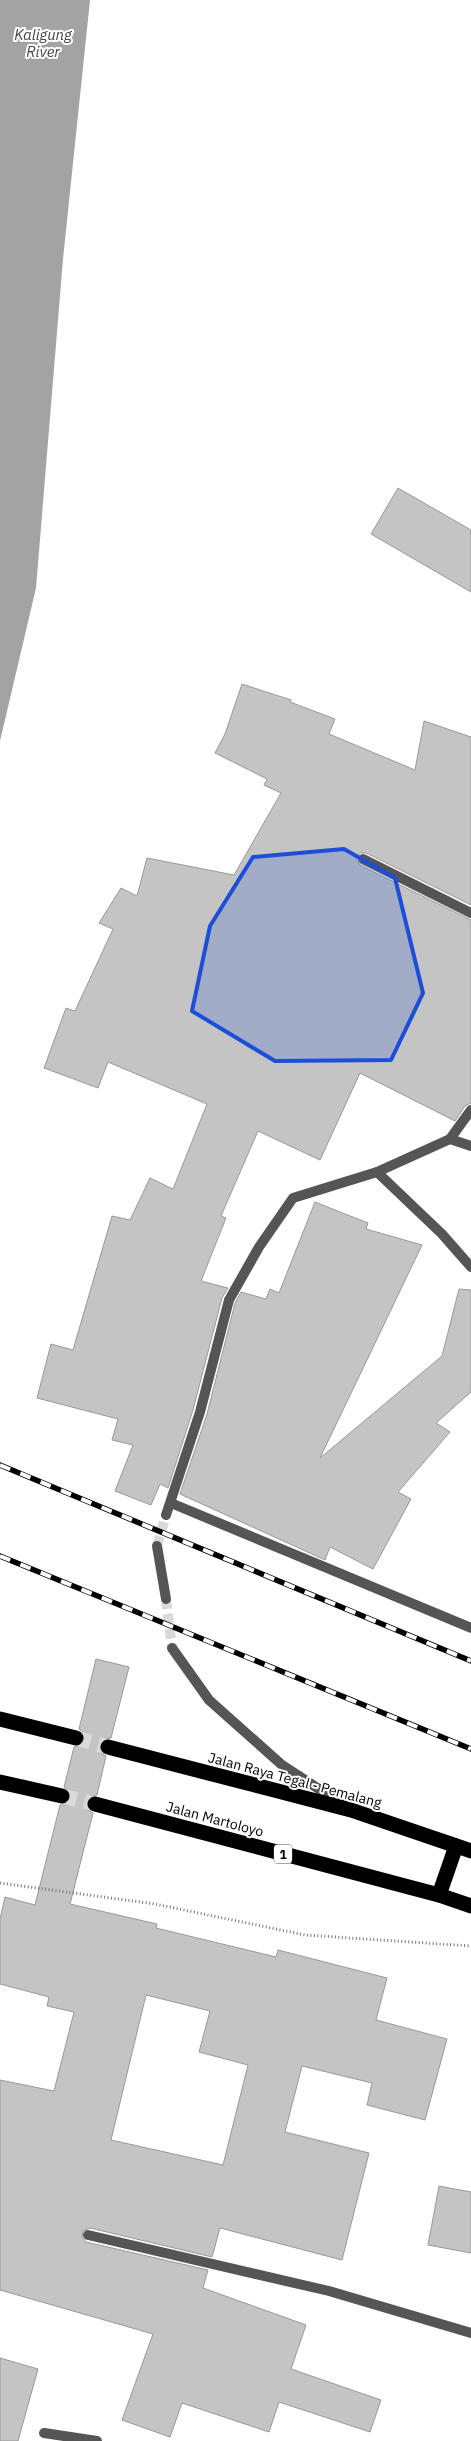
<svg xmlns="http://www.w3.org/2000/svg" width="471" height="2441" font-family="'IBM Plex Sans',sans-serif">
  <style>
    .water { fill: #a3a3a3 }
    .building { fill: #c4c4c4; stroke: #999; fill-rule: evenodd }
    .lines { fill: none; stroke-linecap: round; stroke-linejoin: round }
    .street-tunnel { stroke: #d9d9d9; stroke-width: 10; stroke-dasharray: 10 5; stroke-linecap: butt }
    .highway-tunnel { stroke: #d9d9d9; stroke-width: 15; stroke-dasharray: 15 8; stroke-linecap: butt }
    .path { stroke: #777; stroke-width: 3; stroke-dasharray: 1 2.5; stroke-linecap: butt }
    .lane { stroke: #555; stroke-width: 10 }
    .street { stroke: #555; stroke-width: 10 }
    .highway { stroke: #000; stroke-width: 15 }
    .rail-casing { stroke: #000; stroke-width: 5.5 }
    .rail { stroke: #fff; stroke-width: 4; stroke-dasharray: 11; stroke-linecap: butt }
    .marked { fill: #1d4ed8; fill-opacity: 0.2; stroke: #1d4ed8; stroke-width: 4; stroke-linejoin: round }
    .labels { text-anchor: middle; dominant-baseline: central; stroke-width: 4; stroke-linejoin: round; paint-order: stroke }
    .shield { fill: #fff; stroke: #4c4c4c; stroke-width: 1 }
    .shield-label { font-size: 12px; font-weight: bold; fill: #000 }
    .street-label { font-size: 14px; fill: #000; stroke: #fff }
    .water-label { font-size: 15px; font-style: italic; fill: #444; stroke: #fff }
  </style>
  <rect width="100%" height="100%" fill="#fff"/>
  <!-- water -->
  <polygon class="water" points="0,0 90,0 63,259 36,588 0,741"/>
  <!-- building -->
  <g class="building">
    <polygon points="398,488 471,530 471,592 371,534"/>
    <polygon points="242,684 291,700 290,702 335,719 329,734 415,770 424,721 471,737 471,905 366,853 360,853 356,859 360,865 471,920 471,1103 465,1106 455,1121 360,1073 320,1160 258,1131 221,1216 226,1218 201,1281 228,1288 222,1298 193,1410 168,1488 160,1484 151,1505 115,1491 133,1445 112,1440 118,1419 37,1398 51,1344 73,1350 112,1216 130,1220 150,1178 173,1189 207,1104 108,1062 98,1088 44,1068 66,1008 75,1011 113,929 99,923 121,888 137,896 147,858 234,875 281,793 264,785 267,779 215,753 225,734"/>
    <polygon points="315,1202 368,1223 366,1229 422,1245 320,1458 442,1356 459,1289 471,1290 471,1392 436,1423 450,1432 398,1492 411,1499 373,1569 330,1547 325,1560 180,1494 207,1414 235,1303 241,1292 266,1299 270,1289 279,1293"/>
    <path d="M96,1659L129,1667L111,1738L102,1740L99,1745L101,1753L106,1756L97,1795L89,1797L86,1802L88,1810L93,1813L70,1904L157,1924L156,1928L276,1957L278,1950L387,1978L376,2020L447,2039L425,2120L367,2105L372,2083L302,2066L285,2132L369,2153L342,2260L220,2228L212,2257L90,2228L83,2231L82,2237L86,2242L208,2270L203,2288L306,2325L291,2369L381,2400L370,2432L279,2402L269,2432L182,2403L170,2437L122,2420L153,2334L0,2290V2080L54,2091L74,2012L47,2006L49,1997L0,1984V1919L5,1897L35,1905L60,1805H65L71,1799V1793L64,1787L74,1747L82,1745L85,1740L83,1732L79,1729ZM146,1995L210,2011L199,2052L248,2065L223,2165L111,2140Z"/>
    <polygon points="439,2186 471,2192 471,2253 428,2245"/>
    <polygon points="0,2358 38,2369 18,2441 0,2441"/>
  </g>
  <g class="lines">
    <!-- street-tunnel -->
    <g class="street-tunnel">
      <polyline points="157,1546 166,1515"/>
      <polyline points="166,1599 172,1648"/>
    </g>
    <!-- highway-tunnel -->
    <g class="highway-tunnel">
      <polyline points="76,1738 108,1747"/>
      <polyline points="62,1796 95,1804"/>
    </g>
    <!-- path -->
    <polyline class="path" points="0,1883 155,1904 305,1935 471,1946"/>
    <!-- lane -->
    <polyline class="lane" points="44,2433 97,2441"/>
    <!-- street -->
    <g class="street">
      <polyline points="363,859 471,913"/>
      <polyline points="450,1139 471,1146"/>
      <polyline points="377,1172 442,1234 471,1267"/>
      <polyline points="171,1503 471,1628"/>
      <polyline points="166,1515 200,1412 229,1300 259,1247 293,1198 377,1172 450,1139 471,1110"/>
      <polyline points="157,1546 166,1599"/>
      <polyline points="172,1648 209,1700 282,1765 342,1804"/>
      <polyline points="88,2235 329,2291 471,2333"/>
    </g>
    <!-- highway -->
    <g class="highway">
      <polyline points="0,1719 76,1738"/>
      <polyline points="108,1747 351,1810 471,1851"/>
      <polyline points="0,1782 62,1796"/>
      <polyline points="95,1804 439,1895 471,1906"/>
      <polyline points="439,1895 456,1846"/>
    </g>
    <!-- rail casing -->
    <g class="rail-casing">
      <g id="rail">
        <polyline points="0,1465 471,1661"/>
        <polyline points="0,1556 471,1749"/>
      </g>
    </g>
    <!-- rail -->
    <use href="#rail" class="rail"/>
  </g>
  <!-- marked area -->
  <path class="marked" d="M344,849L395,878L423,993L391,1060L275,1061L192,1011L210,926L253,857Z"/>
  <g class="labels">
    <!-- shield labels -->
    <rect class="shield" x="274" y="1844.5" width="18" height="19" rx="4"/>
    <g class="shield-label">
      <text x="283" y="1854">1</text>
    </g>
    <!-- street labels -->
    <g class="street-label">
      <text transform="translate(295 1780) rotate(15)">Jalan Raya Tegal - Pemalang</text>
      <text transform="translate(215 1819) rotate(15)">Jalan Martoloyo</text>
    </g>
    <!-- water labels -->
    <g class="water-label">
      <text x="43" y="34">Kaligung<tspan x="43" dy="17">River</tspan></text>
    </g>
  </g>
</svg>
